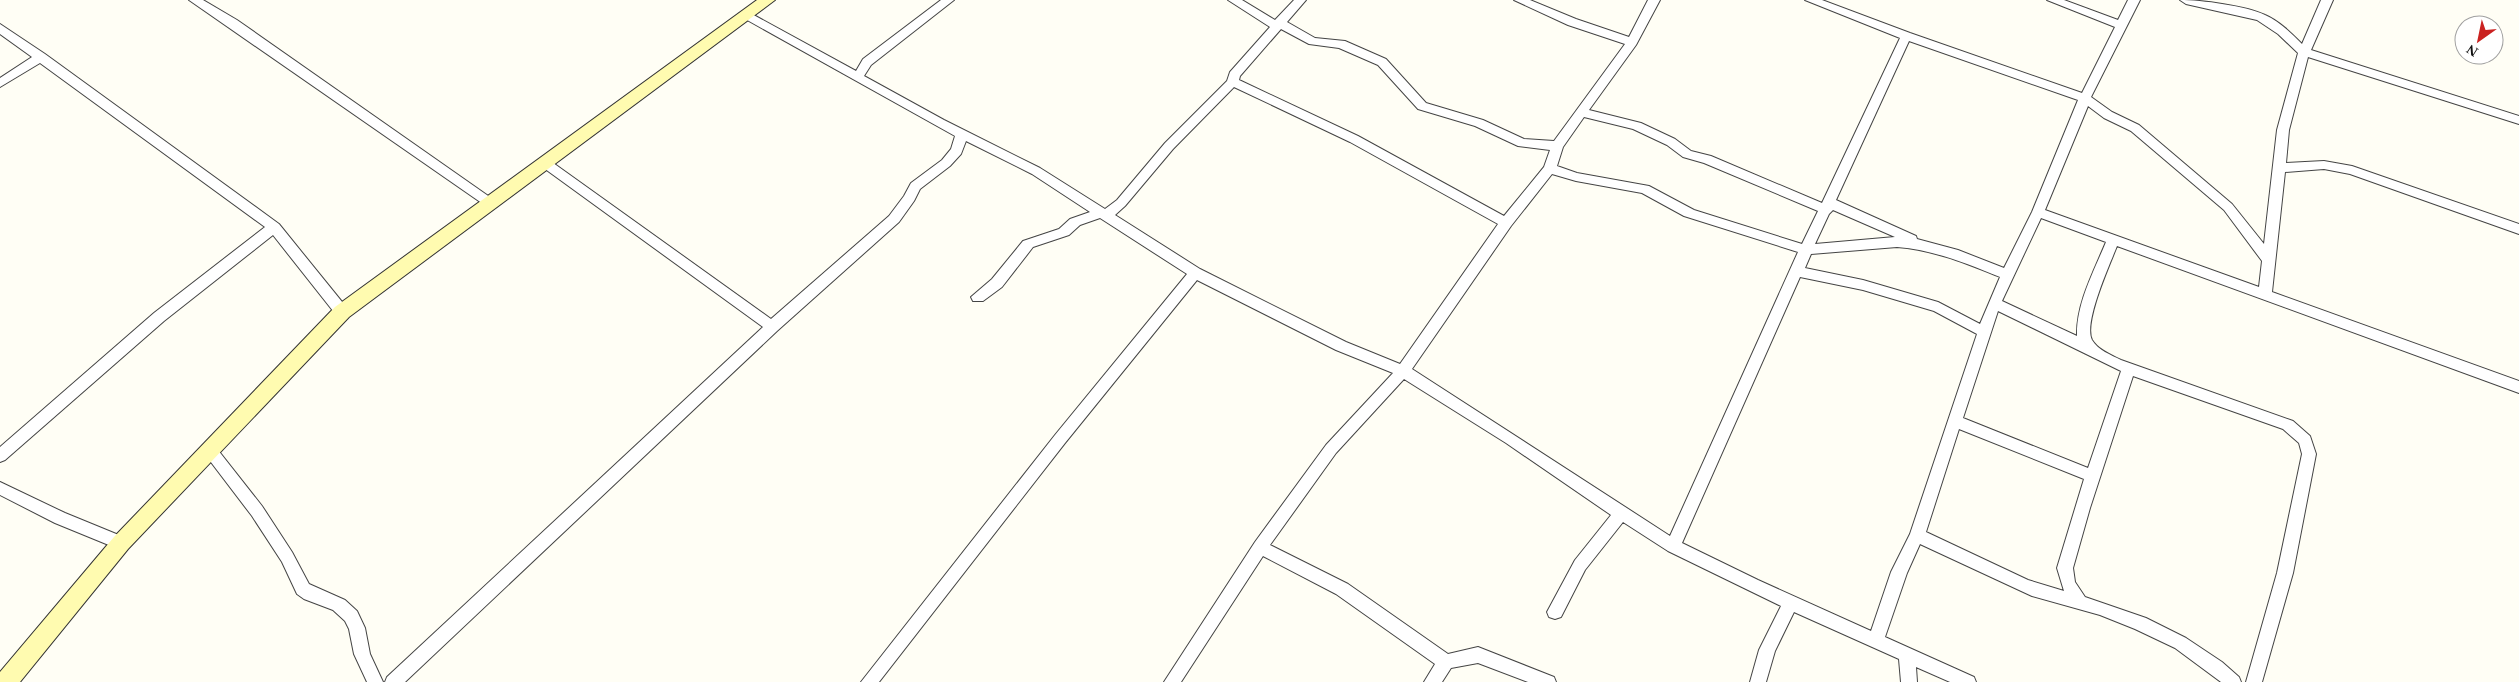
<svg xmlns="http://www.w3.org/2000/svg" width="2519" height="682" font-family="Georgia,serif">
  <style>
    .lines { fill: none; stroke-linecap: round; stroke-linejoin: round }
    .street-casing { stroke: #444; stroke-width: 2 }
    .secondary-casing { stroke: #333; stroke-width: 2 }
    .street { fill: #fff; fill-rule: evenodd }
    .secondary { fill: #fffbb0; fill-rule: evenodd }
  </style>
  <rect width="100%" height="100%" fill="#fffef5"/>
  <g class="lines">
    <!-- street casing -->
    <g class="street-casing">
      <g id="street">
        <polygon points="189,0 203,0 237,20 494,200 496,203 494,206 486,206"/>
        <path d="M941,0H954L871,65L864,76L944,120L1040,168L1105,209L1117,200L1165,143L1227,81L1230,72L1270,27L1228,0H1242L1275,20L1294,0H1306L1287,22L1315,38L1345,41L1386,59L1426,103L1483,120L1524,139L1554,141L1625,44L1568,25L1514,0H1530L1576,19L1629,37L1648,0H1660L1636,45L1589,110L1641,123L1675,139L1691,151L1711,156L1822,203L1900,38L1805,0H1822L1910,33L2082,93L2115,27L2047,0H2064L2118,20L2128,0H2140L2091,97L2112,112L2139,125L2232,204L2264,244L2277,130L2298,53L2278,34L2257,20L2186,4L2180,0C2201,0 2247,6 2265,15C2279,21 2291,33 2302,44L2321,0H2333L2311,50L2519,116V124L2308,57L2289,130L2286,163L2324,161L2352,166L2519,224V234L2350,174L2324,169L2285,172L2272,292L2519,381V393L2117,246C2110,264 2083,323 2092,340C2098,350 2111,355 2121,360L2293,421L2310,436L2316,454L2293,573L2262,682H2246L2277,573L2302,454L2299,443L2283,429L2133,376L2090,508L2073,568L2075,582L2085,597L2146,618L2186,638L2222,662L2239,677L2241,682H2221L2175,648L2135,629L2100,615L2032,596L1920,544L1907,573L1885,637L1974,677L1976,682H1950L1916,667L1917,682H1901L1899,659L1794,612L1775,651L1766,682H1750L1759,650L1781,606L1668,551L1623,522L1585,570L1561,617L1555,619L1549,617L1547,612L1575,560L1611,515L1506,443L1404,379L1336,453L1270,545L1348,584L1448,654L1478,647L1554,677L1556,682H1528L1478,663L1451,668L1442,682H1424L1435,664L1336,594L1263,556L1181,682H1164L1255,542L1326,445L1393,373L1336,350L1197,280L1065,443L879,682H861L1055,435L1187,274L1100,218L1080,225L1069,235L1033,247L1002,287L983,301H973L971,297L992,279L1023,241L1059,229L1070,219L1090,212L1032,174L966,141L961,154L950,166L920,189L914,201L899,222L777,331L405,682H385L387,677L763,327L541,166L539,163L541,160H549L771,319L889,216L904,196L911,183L942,160L951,149L955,136L740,16L746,12L750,13L856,71L863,59ZM1281,29L1309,44L1339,48L1378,65L1418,109L1475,126L1518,146L1550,150L1544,167L1504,216L1358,136L1239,80L1240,76ZM1909,41L2078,100L2032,212L2004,268L1958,250L1917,239L1916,236L1836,200ZM1234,87L1350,142L1498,224L1400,364L1346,342L1200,269L1115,215L1125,206L1173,149ZM2088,106L2104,118L2131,131L2224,210L2262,261L2259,287L2045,210ZM1584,117L1633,129L1667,145L1683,157L1704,163L1818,211L1802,244L1694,210L1649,186L1577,173L1557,166L1563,147ZM1552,174L1576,181L1642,193L1684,216L1798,252L1670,536L1412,369L1511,226ZM1833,210L1895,237L1815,244L1829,214ZM2041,218L2106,242C2094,271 2076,304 2077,336L2002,301ZM1897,247C1934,250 1965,263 2000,277L1980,324L1938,302L1863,280L1805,268L1811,254ZM1800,277L1863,290L1934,311L1977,334L1910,534L1891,572L1871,631L1758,580L1682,543ZM1998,311L2121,371L2088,468L1963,418ZM1959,429L2084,479L2057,568L2064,591L2028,580L1926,532Z"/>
        <polygon points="0,24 45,54 279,224 347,308 349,312 347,316 337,316 273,235 164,321 5,460 0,462 0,447 154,313 265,227 40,63 0,87 0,78 32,57 0,34"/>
        <polygon points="209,443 214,445 262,506 292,552 309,584 345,600 357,611 365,628 370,654 383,682 367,682 354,654 349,629 345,621 333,610 304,599 297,594 282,562 252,516 204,453 202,449 204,445"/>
        <polygon points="0,482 65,513 126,538 129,543 126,548 121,550 55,523 0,495"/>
      </g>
    </g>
    <!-- secondary casing -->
    <g class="secondary-casing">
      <polygon id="secondary" points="757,0 775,0 349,317 128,549 20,682 0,682 0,672 114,537 335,307"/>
    </g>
    <!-- street -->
    <use href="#street" class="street"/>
    <!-- secondary -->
    <use href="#secondary" class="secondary"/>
  </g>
  <!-- north arrow -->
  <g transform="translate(2479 40) rotate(213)"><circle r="24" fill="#ffffff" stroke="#a0a0a0"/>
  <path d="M0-4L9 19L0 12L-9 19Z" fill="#ca2220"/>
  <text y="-8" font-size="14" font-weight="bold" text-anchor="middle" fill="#111111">N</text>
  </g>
</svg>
